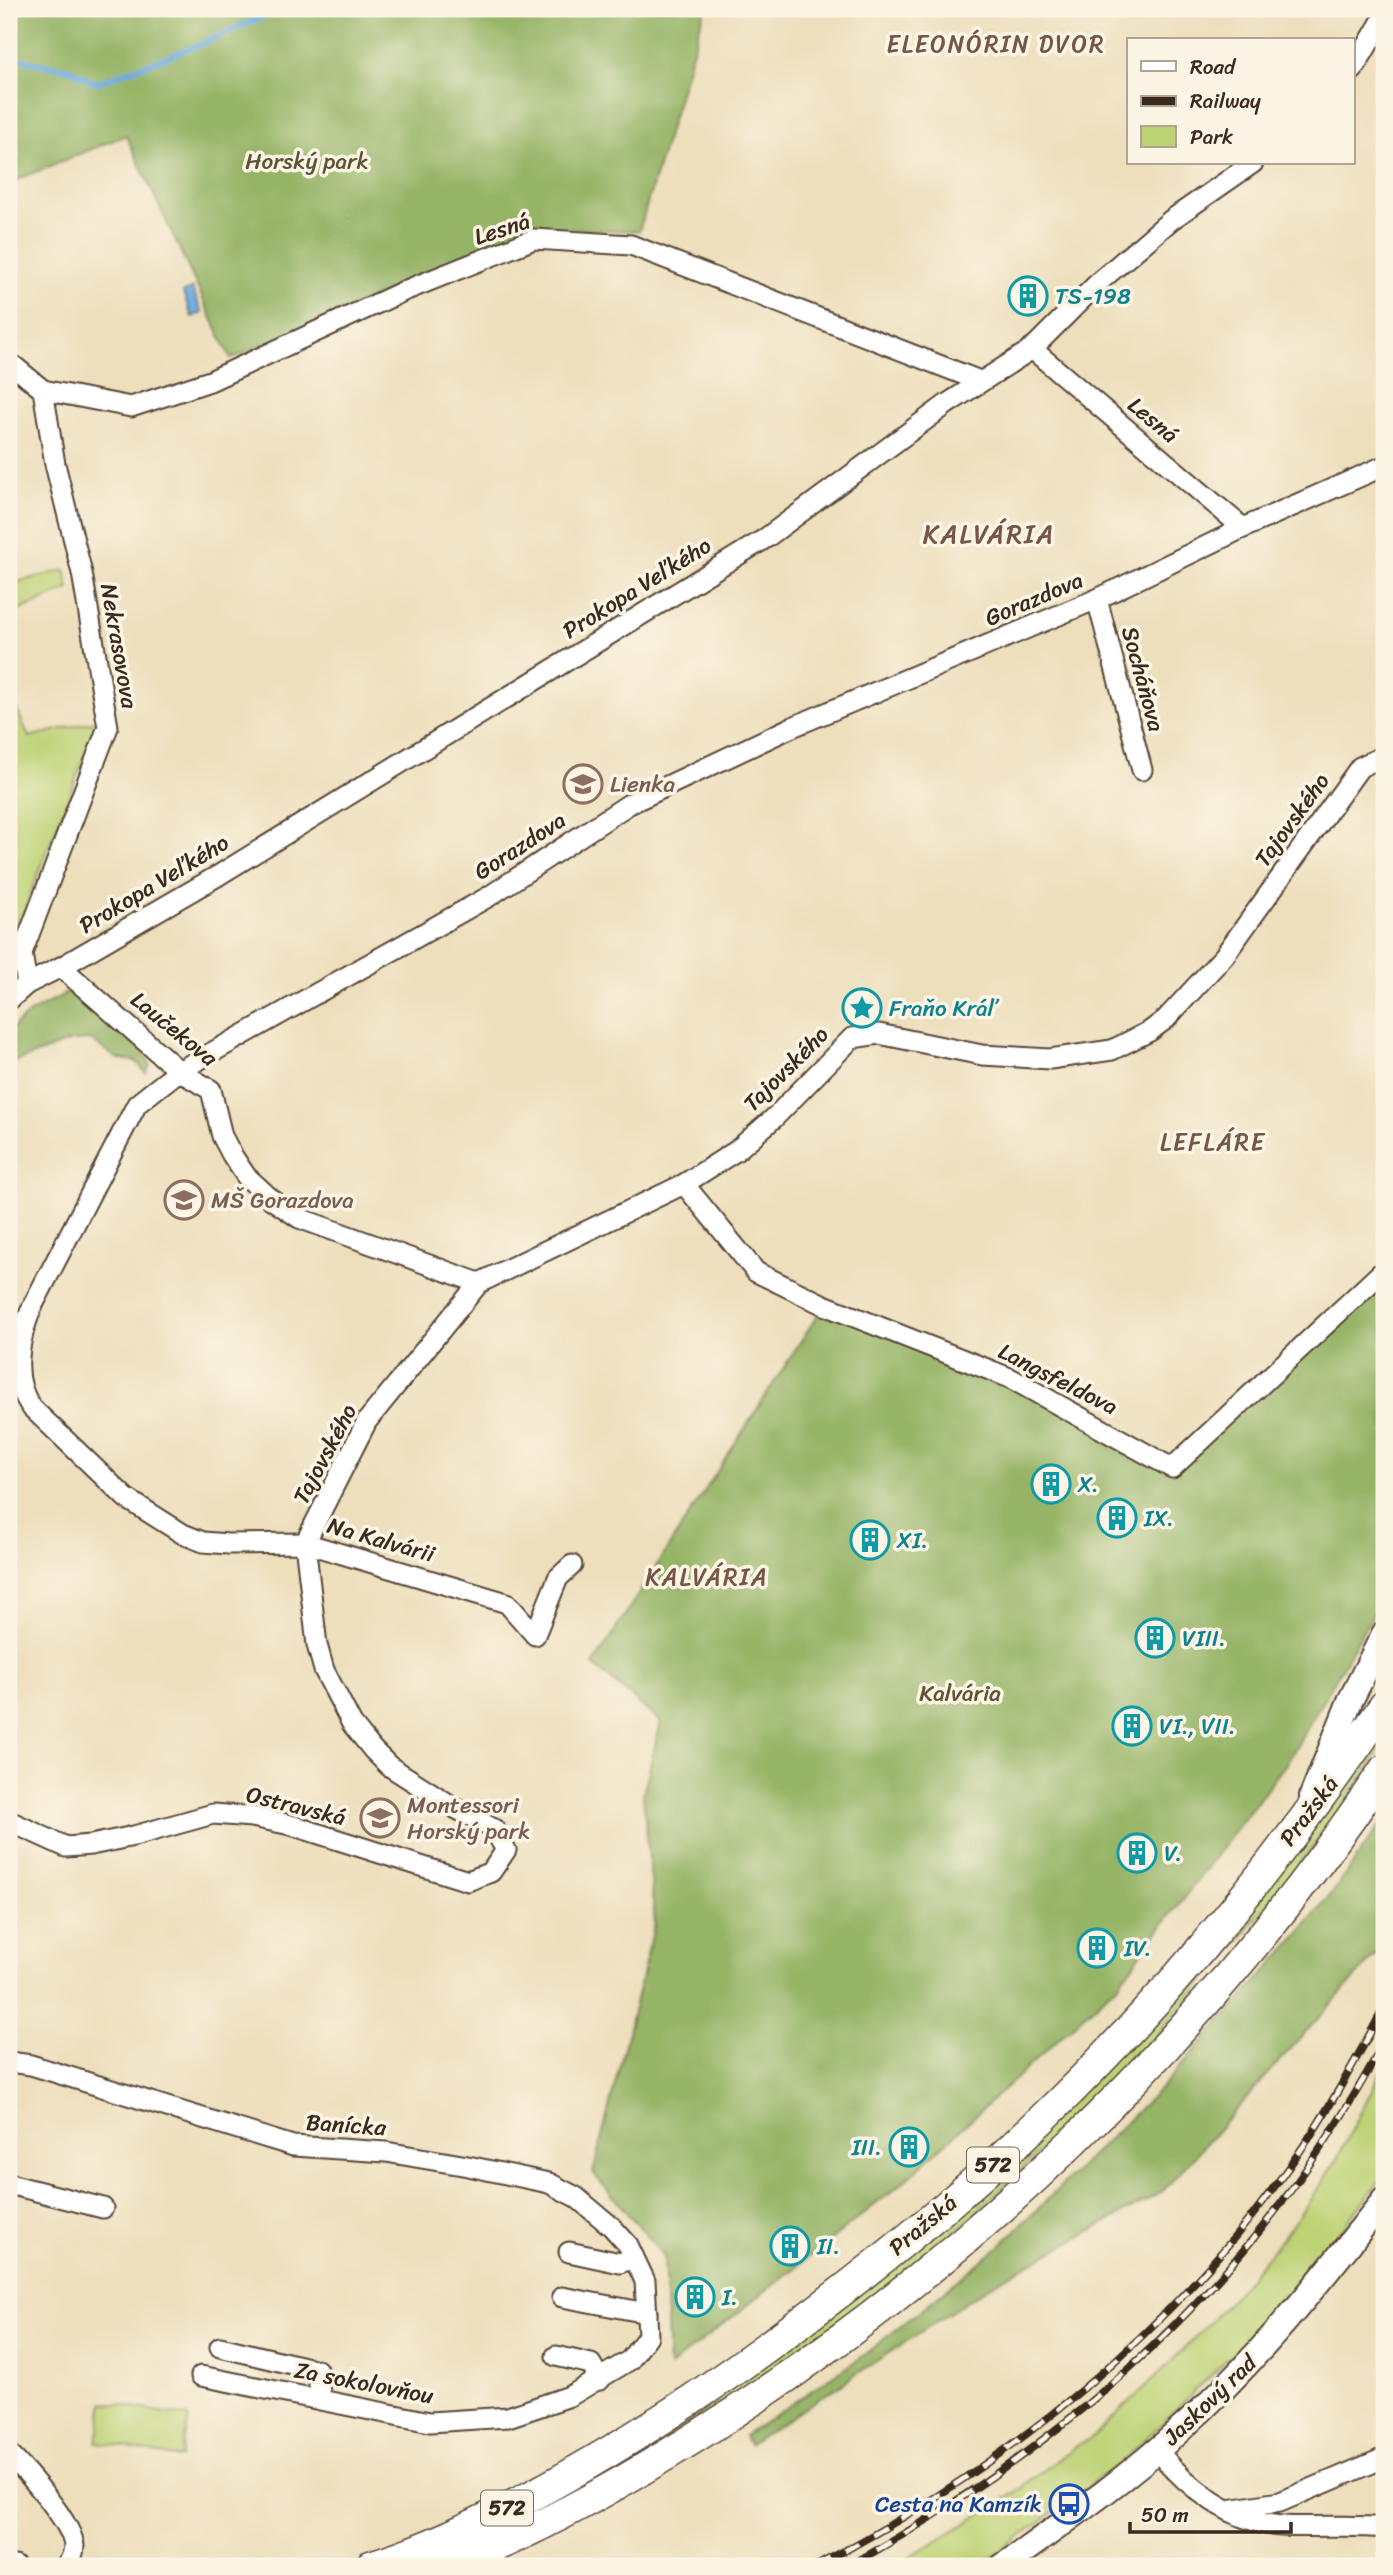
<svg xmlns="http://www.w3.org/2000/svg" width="1393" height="2575" font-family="Sriracha,sans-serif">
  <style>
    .green { fill: #bdd275; stroke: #7c7e4a; stroke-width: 2 }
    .forest { fill: #96b466; stroke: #686f42; stroke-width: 2 }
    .water { fill: #6ba9dd; stroke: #536a7e; stroke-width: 2 }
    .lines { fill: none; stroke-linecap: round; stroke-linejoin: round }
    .stream { stroke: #6ba9dd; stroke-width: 6 }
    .minor-casing { stroke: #564536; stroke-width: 23 }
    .tertiary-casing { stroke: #564536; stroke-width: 28 }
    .primary-casing { stroke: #564536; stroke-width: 33 }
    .minor { stroke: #fff; stroke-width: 19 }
    .tertiary { stroke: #fff; stroke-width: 24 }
    .primary { stroke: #fff; stroke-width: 30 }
    .rail-casing { stroke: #3b2a1e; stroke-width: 8 }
    .rail { stroke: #fcf5e5; stroke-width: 5; stroke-dasharray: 16; stroke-linecap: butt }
    .labels { text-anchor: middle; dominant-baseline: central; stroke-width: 7; stroke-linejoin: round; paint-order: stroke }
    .shield { fill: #fcf5e5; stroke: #75675a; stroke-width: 2 }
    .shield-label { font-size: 21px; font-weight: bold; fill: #3b2a1e }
    .park-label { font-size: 23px; fill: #5c5434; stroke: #fcf5e5 }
    .street-label { font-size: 23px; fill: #3b2a1e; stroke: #fcf5e5 }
    .culture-label { font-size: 23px; fill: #0d838f; stroke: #fcf5e5; text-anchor: start }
    .education-label { font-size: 23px; fill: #785e54; stroke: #fcf5e5; text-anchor: start }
    .transit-label { font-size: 23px; fill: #164399; stroke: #fcf5e5; text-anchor: end }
    .neighbourhood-label { font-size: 24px; letter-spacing: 2px; fill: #765647; stroke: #fcf5e5 }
    .quarter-label { font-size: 26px; letter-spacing: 2px; fill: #765647; stroke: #fcf5e5 }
  </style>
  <rect width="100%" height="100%" fill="#fcf5e5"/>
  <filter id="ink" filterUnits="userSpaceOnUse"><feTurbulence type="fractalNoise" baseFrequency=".0143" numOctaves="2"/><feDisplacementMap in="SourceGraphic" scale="14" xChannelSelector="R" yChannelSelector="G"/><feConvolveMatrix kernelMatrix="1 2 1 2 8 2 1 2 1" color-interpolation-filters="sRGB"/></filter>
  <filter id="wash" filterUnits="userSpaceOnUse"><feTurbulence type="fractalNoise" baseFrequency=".00686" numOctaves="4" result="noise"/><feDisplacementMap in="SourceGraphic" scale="28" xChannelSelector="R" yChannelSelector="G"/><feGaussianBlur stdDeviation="1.57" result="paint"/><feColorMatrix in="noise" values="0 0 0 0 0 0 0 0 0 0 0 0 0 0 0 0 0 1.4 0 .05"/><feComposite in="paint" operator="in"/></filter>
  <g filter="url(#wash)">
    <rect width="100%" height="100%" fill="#eddebc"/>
    <!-- green -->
    <g class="green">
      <polygon points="65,570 69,589 9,615 9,584"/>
      <polygon points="9,692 29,737 99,720 9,948"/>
      <polygon points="1384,1728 1384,1745 1330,1824 1241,1938 1144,2049 1066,2127 966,2222 870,2300 738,2393 609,2474 605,2473 605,2470 959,2213"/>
      <path d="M1384,2065V2176L1273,2315L1125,2459L980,2566H896L1013,2494L1075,2446L1090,2439C1176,2360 1261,2276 1325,2178C1348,2143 1365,2103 1384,2065Z"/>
      <polygon points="104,2402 189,2417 181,2458 97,2442"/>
    </g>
    <!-- forest -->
    <g class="forest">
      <polygon points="9,9 705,9 639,231 567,229 514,236 231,359 126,135 9,183"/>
      <path d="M72,990L141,1046C142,1054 148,1057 150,1065L146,1073L136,1061L118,1059L91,1040L71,1041L12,1063L9,1069V1031L28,1014Z"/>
      <polygon points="1384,1270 1384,1595 1288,1761 1118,1984 900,2185 669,2367 664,2256 593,2173 655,1923 643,1794 661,1722 593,1665 824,1305 1010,1378 1172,1468"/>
      <polygon points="1384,1819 1384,1941 1378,1952 1162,2192 1001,2279 750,2444 744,2436 866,2354 1000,2246 1166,2083 1299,1934 1338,1885"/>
    </g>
    <!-- water -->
    <polygon class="water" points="192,288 202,313 192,317 183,293"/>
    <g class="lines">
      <!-- stream -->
      <polyline class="stream" points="9,55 33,63 69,69 96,83 199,45 280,9"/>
    </g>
  </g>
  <g filter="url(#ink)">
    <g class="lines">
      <!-- minor casing -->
      <g class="minor-casing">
        <g id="minor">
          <polyline points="1353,70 1384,17"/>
          <polyline points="1032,349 1243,528"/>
          <polyline points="9,362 43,390 55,464 82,573 108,727 22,953 27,984"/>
          <polyline points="43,390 131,407 210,381 404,291 534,239 631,245 980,381"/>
          <polyline points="1097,599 1142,770"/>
          <polyline points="61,967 179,1071 211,1090 222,1136 232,1155 246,1176 271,1199 299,1218 479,1283"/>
          <polyline points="9,1000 27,984 61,967 219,875 766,538 947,404 1032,349 1101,280 1171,220 1253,163"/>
          <polyline points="684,1184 756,1272 824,1305 1010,1378 1172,1468 1384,1270"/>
          <polyline points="305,1543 367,1421 479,1283 684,1184 736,1151 774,1118 852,1038 879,1034 982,1055 1050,1059 1112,1050 1150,1031 1166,1019 1224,956 1360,767 1384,756"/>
          <path d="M572,1565L558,1578L535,1635L507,1603L305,1543L228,1544L203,1542L183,1534L126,1498L32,1408C9,1378 20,1333 34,1303L137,1104L179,1071L488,897L629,804L790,728L1097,599L1243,528L1384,466"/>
          <polyline points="9,1821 66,1847 91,1845 134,1836 213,1814 252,1817 291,1825 468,1881 491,1872 506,1850 494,1829 455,1808 389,1766 373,1750 352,1724 324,1670 317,1645 305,1543"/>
          <polyline points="9,2062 31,2065 293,2146 386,2152 468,2166 549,2183 576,2197 612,2227 628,2245 645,2281 648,2336 630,2360 570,2396 508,2417 430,2422 201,2376"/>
          <polyline points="9,2184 103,2208"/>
          <polyline points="569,2252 620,2263 634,2258"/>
          <polyline points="562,2297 647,2313"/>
          <polyline points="220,2347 317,2370 321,2400"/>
          <polyline points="556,2356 591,2364 600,2380"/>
          <path d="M1157,2450C1188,2488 1232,2523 1282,2526C1316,2528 1351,2524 1384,2528"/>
          <path d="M9,2454C26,2471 72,2522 74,2546C74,2554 71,2560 66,2566"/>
          <polyline points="1228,2510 1280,2502 1384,2458"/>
          <polyline points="12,2566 15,2566"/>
        </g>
      </g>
      <!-- tertiary casing -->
      <g class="tertiary-casing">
        <g id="tertiary">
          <polyline points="1312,1796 1350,1701 1384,1634"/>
          <path d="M1003,2566C1063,2523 1125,2480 1180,2430C1257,2361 1320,2281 1384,2200"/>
        </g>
      </g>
      <!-- primary casing -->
      <g class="primary-casing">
        <g id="primary">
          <path d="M370,2566C427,2549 478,2523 531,2496C587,2466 641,2433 694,2398C817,2314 936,2222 1043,2118C1172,1994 1284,1854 1384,1706"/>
          <path d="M447,2566C533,2534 613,2488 691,2440C965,2270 1205,2037 1384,1770"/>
        </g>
      </g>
      <!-- minor -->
      <use href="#minor" class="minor"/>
      <!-- tertiary -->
      <use href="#tertiary" class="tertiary"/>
      <!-- primary -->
      <use href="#primary" class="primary"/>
      <!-- rail casing -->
      <g class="rail-casing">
        <g id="rail">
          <path d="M816,2566C1007,2467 1175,2331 1298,2154C1331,2107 1357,2057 1384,2008"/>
          <path d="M849,2566C1076,2439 1261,2275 1384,2042"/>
        </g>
      </g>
      <!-- rail -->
      <use href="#rail" class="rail"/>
    </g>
  </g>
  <!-- icons -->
  <defs>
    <g id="building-ring" transform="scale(2.0125)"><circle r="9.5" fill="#fcf5e5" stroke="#0f9aa8" stroke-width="1.5"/><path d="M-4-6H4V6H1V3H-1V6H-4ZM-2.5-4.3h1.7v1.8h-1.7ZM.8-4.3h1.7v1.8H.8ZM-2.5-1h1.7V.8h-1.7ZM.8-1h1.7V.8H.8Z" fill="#0f9aa8"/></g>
    <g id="school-ring" transform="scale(2.0125)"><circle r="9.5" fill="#fcf5e5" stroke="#8d6e63" stroke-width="1.5"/><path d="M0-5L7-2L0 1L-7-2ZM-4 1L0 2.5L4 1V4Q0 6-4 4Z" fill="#8d6e63"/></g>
    <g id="sight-ring" transform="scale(2.0125)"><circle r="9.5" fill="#fcf5e5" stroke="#0f9aa8" stroke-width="1.5"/><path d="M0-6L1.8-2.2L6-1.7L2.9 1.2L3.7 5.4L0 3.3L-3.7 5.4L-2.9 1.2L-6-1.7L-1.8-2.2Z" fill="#0f9aa8"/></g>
    <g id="bus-ring" transform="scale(2.0125)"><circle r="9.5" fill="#fcf5e5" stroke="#1a4fb4" stroke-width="1.5"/><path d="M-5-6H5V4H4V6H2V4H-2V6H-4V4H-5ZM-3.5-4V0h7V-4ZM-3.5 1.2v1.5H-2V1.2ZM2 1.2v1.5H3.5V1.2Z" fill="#1a4fb4"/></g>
  </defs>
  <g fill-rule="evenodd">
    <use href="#building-ring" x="1028" y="296"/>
    <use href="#school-ring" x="583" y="784"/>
    <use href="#sight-ring" x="862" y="1008"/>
    <use href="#school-ring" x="184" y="1200"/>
    <use href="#building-ring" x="1051" y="1484"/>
    <use href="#building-ring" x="1117" y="1518"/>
    <use href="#building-ring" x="870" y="1540"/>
    <use href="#building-ring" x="1155" y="1638"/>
    <use href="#building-ring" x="1132" y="1726"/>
    <use href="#school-ring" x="380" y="1818"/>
    <use href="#building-ring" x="1137" y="1853"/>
    <use href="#building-ring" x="1097" y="1948"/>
    <use href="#building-ring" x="909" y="2147"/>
    <use href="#building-ring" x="790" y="2246"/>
    <use href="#building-ring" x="695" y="2297"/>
    <use href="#bus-ring" x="1069" y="2504"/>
  </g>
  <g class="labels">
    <!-- shield labels -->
    <g class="shield">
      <rect x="967" y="2147.5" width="52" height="35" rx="5"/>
      <rect x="481" y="2490.5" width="52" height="35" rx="5"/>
    </g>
    <g class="shield-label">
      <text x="993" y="2165">572</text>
      <text x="507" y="2508">572</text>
    </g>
    <!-- park labels -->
    <g class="park-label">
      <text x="307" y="161">Horský park</text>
      <text x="960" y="1693">Kalvária</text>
    </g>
    <!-- street labels -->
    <g class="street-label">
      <text transform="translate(502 229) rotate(-18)">Lesná</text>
      <text transform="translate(1153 420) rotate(40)">Lesná</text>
      <text transform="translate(637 588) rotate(-32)">Prokopa Veľkého</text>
      <text transform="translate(1034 599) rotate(-23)">Gorazdova</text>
      <text transform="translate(119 646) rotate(80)">Nekrasovova</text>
      <text transform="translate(1143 679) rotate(75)">Socháňova</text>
      <text transform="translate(1292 820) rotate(-54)">Tajovského</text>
      <text transform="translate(520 846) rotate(-33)">Gorazdova</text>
      <text transform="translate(154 884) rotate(-31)">Prokopa Veľkého</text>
      <text transform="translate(174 1029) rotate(39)">Laučekova</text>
      <text transform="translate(786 1069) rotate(-45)">Tajovského</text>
      <text transform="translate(1058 1379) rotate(27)">Langsfeldova</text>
      <text transform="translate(325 1454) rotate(-62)">Tajovského</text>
      <text transform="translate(381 1540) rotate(16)">Na Kalvárii</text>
      <text transform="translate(296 1806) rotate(14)">Ostravská</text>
      <text transform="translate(1309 1811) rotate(-53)">Pražská</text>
      <text transform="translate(346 2125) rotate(4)">Banícka</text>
      <text transform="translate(923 2225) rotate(-40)">Pražská</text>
      <text transform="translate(364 2383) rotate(11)">Za sokolovňou</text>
      <text transform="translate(1210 2400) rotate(-44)">Jaskový rad</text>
    </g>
    <!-- culture labels -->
    <g class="culture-label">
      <text x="1055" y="296">TS-198</text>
      <text x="889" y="1008">Fraňo Kráľ</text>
      <text x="1078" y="1484">X.</text>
      <text x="1144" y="1518">IX.</text>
      <text x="897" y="1540">XI.</text>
      <text x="1182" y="1638">VIII.</text>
      <text x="1159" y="1726">VI., VII.</text>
      <text x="1164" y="1853">V.</text>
      <text x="1124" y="1948">IV.</text>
      <text x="882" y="2147" text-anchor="end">III.</text>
      <text x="817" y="2246">II.</text>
      <text x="722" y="2297">I.</text>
    </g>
    <!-- education labels -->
    <g class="education-label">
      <text x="610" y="784">Lienka</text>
      <text x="211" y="1200">MŠ Gorazdova</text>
      <text x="407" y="1805">Montessori<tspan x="407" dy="26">Horský park</tspan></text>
    </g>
    <!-- transit labels -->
    <g class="transit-label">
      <text x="1042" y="2504">Cesta na Kamzík</text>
    </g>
    <!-- neighbourhood labels -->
    <g class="neighbourhood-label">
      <text x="996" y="44">ELEONÓRIN DVOR</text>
      <text x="1213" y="1142">LEFLÁRE</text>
      <text x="707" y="1577">KALVÁRIA</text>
    </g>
    <!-- quarter labels -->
    <g class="quarter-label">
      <text x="989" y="534">KALVÁRIA</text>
    </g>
  </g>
  <!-- margin -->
  <rect width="1393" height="2575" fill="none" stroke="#fcf5e5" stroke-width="35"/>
  <!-- legend -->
  <rect x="1127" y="38" width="228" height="126" fill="#fcf5e5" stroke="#afa495" stroke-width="2"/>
  <rect x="1141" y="61" width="35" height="10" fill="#ffffff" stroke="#afa495" stroke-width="2"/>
  <text x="1190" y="74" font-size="21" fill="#3b2a1e">Road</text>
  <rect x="1141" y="96" width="35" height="10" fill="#3b2a1e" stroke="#afa495" stroke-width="2"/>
  <text x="1190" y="108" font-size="21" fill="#3b2a1e">Railway</text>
  <rect x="1141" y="126" width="35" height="21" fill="#bdd275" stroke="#afa495" stroke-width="2"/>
  <text x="1190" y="144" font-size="21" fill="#3b2a1e">Park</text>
  <!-- scale -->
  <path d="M1130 2522v10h161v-10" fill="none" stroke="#3b2a1e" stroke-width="3.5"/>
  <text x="1141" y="2522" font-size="21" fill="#3b2a1e" stroke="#fcf5e5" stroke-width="5" paint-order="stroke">50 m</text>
</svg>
